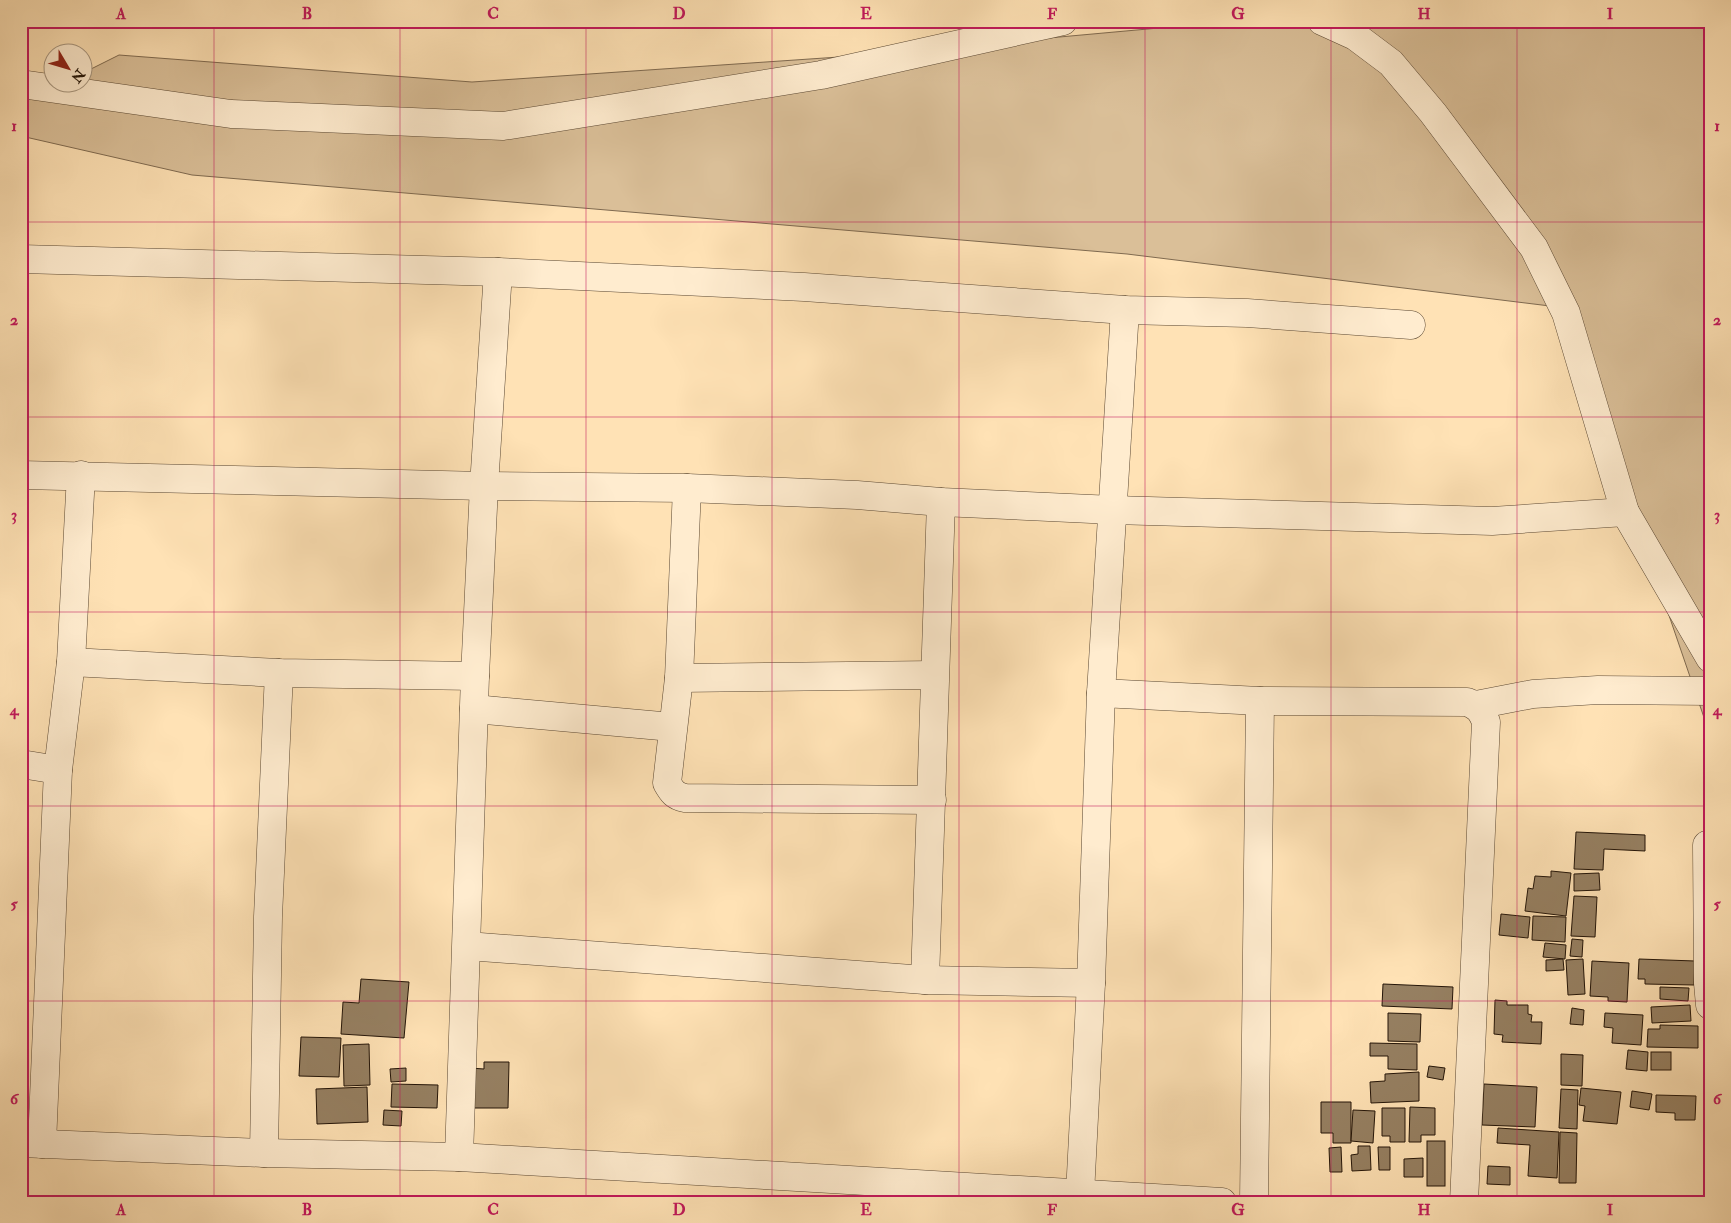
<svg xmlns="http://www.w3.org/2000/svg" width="1731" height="1223" font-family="'IM FELL Double Pica',serif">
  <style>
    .green { fill: #dabf98; stroke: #7f6a50 }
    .building { fill: #968062; stroke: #241508 }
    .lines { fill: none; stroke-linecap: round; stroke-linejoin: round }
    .minor-casing { stroke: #5b4833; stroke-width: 29 }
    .minor { stroke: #ffeccf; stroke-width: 28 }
    .grid { fill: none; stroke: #c2185b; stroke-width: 1; stroke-opacity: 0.55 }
    .neatline { fill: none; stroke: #c2185b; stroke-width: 2 }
    .grid-label { font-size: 16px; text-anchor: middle; font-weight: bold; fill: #c2185b }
  </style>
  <rect width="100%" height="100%" fill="#ffe2b5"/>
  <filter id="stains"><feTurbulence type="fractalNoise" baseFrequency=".004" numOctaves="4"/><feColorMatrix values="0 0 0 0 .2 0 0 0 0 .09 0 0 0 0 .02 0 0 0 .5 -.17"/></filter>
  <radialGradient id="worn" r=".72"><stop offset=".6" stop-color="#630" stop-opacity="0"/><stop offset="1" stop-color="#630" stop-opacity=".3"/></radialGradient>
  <!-- green -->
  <polygon class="green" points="1236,21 1710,21 1710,735 1650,560 1558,307 1127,254 192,175 21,136 21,103 63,83 82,82 83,73 119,55 472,82 839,57"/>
  <!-- building -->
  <g class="building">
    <polygon points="1576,832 1645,835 1645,851 1604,849 1603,870 1574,869"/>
    <polygon points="1551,871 1571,873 1566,916 1525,911 1528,888 1533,889 1535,876 1551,877"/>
    <polygon points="1599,873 1600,890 1574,891 1574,874"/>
    <polygon points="1574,896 1597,897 1595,937 1571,936"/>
    <polygon points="1501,914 1530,917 1528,938 1499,935"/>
    <polygon points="1533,916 1566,917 1565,942 1532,940"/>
    <polygon points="1572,939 1583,940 1582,957 1570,956"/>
    <polygon points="1545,943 1566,945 1565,959 1543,957"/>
    <polygon points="1563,959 1564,970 1546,971 1546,960"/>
    <polygon points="1583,959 1585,994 1568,995 1566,960"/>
    <polygon points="1639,959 1695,961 1694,985 1645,984 1645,979 1638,979"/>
    <polygon points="1592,961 1629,963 1627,1002 1608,1001 1608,997 1590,996"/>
    <polygon points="361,979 409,982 404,1038 341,1034 343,1002 359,1003"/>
    <polygon points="1383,984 1453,987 1452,1009 1382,1006"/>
    <polygon points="1660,987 1689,988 1688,1001 1660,999"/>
    <polygon points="1495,1000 1507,1001 1507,1005 1528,1005 1528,1014 1532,1015 1531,1022 1542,1022 1541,1044 1502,1042 1503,1035 1494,1034"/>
    <polygon points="1690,1005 1691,1021 1652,1023 1651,1007"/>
    <polygon points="1572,1008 1584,1010 1583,1025 1570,1024"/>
    <polygon points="1388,1013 1421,1014 1420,1042 1388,1041"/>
    <polygon points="1605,1013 1643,1015 1641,1045 1612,1043 1613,1028 1604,1027"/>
    <polygon points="1660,1025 1698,1026 1698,1048 1647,1047 1648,1029 1660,1029"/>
    <polygon points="301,1037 341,1038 339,1077 299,1076"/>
    <polygon points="1370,1043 1417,1044 1417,1070 1388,1069 1388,1056 1370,1056"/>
    <polygon points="369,1044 370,1085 344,1086 343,1045"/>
    <polygon points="1628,1050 1648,1052 1647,1071 1626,1069"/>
    <rect x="1651" y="1052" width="20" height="18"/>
    <polygon points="1561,1054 1583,1055 1582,1086 1561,1085"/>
    <polygon points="484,1062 509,1062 508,1108 468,1108 470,1068 484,1069"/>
    <polygon points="1429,1066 1445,1068 1443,1080 1427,1077"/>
    <polygon points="406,1068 406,1081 391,1082 390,1069"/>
    <polygon points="1419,1072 1419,1101 1371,1103 1370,1082 1385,1081 1385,1074"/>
    <polygon points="392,1084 438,1085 437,1108 391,1107"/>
    <polygon points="1484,1084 1537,1087 1535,1127 1482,1125"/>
    <polygon points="367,1087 368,1122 317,1124 316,1089"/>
    <polygon points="1581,1088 1621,1092 1617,1124 1583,1121 1585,1106 1579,1105"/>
    <polygon points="1561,1089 1578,1090 1577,1129 1559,1128"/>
    <polygon points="1632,1091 1652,1094 1649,1110 1630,1107"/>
    <polygon points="1656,1095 1696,1096 1695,1120 1675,1120 1675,1113 1656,1112"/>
    <polygon points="1321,1102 1351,1102 1351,1143 1333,1143 1333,1133 1321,1133"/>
    <polygon points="1410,1107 1435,1108 1435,1135 1421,1135 1421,1142 1409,1142"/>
    <polygon points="1382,1108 1405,1108 1405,1142 1390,1142 1390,1136 1382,1136"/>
    <polygon points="384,1110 402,1111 401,1126 383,1125"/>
    <polygon points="1353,1110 1375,1111 1373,1143 1351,1141"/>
    <polygon points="1498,1128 1559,1132 1557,1178 1528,1176 1530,1145 1497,1143"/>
    <polygon points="1560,1132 1577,1133 1576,1183 1559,1183"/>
    <rect x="1427" y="1141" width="18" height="45"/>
    <polygon points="1358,1146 1370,1146 1371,1170 1352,1171 1351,1155 1358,1154"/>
    <polygon points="1341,1147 1342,1172 1330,1172 1329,1148"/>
    <polygon points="1378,1147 1390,1147 1390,1170 1379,1170"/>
    <polygon points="1423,1158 1423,1177 1404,1177 1404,1159"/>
    <polygon points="1488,1166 1510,1167 1510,1185 1487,1184"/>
  </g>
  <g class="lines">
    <!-- minor casing -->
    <g class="minor-casing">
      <g id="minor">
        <polyline points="1322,21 1355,36 1391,63 1433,113 1534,248 1566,313 1625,512 1710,658"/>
        <polyline points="21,84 231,114 503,126 821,75 1063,21"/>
        <polyline points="21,259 498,272 804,287 1125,310 1247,313 1411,325"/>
        <polyline points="21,475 484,486 687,488 857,495 941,502 1113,510 1492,521 1625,512"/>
        <path d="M687,488L679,678L667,783C672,792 675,796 685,798L932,800"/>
        <polyline points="71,662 279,673 475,676"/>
        <polyline points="679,678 934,675"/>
        <path d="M1101,693L1260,701L1467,702C1478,706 1482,711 1486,722L1464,1202"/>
        <polyline points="1476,705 1533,694 1598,690 1710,691"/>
        <polyline points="474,709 672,727"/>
        <polyline points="21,764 58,770"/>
        <polyline points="1707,845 1708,983 1710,1005"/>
        <polyline points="467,946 925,980 1091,983"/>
        <polyline points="925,980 941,502"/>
        <polyline points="21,1143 264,1153 459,1157 1222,1202"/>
        <polyline points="42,1144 58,770 71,662 81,475"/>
        <polyline points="264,1153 268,917 279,673"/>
        <polyline points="459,1157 475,676 484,486 498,272"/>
        <polyline points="1080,1194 1091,983 1101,693 1125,310"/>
        <polyline points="1254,1202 1260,701"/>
      </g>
    </g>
    <!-- minor -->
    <use href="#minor" class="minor"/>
  </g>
  <!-- grid -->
  <path class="grid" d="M214,21V1202M400,21V1202M586,21V1202M772,21V1202M959,21V1202M1145,21V1202M1331,21V1202M1517,21V1202M21,222H1710M21,417H1710M21,612H1710M21,806H1710M21,1001H1710"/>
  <!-- margin -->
  <rect width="1731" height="1223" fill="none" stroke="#ffe2b5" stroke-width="55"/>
  <!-- north arrow -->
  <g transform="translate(68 68) rotate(128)"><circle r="24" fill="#ffeccf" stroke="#a7967f"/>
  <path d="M0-4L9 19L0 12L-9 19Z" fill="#8f2418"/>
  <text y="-8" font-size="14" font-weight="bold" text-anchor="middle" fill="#241508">N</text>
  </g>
  <rect x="28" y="28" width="1676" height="1168" class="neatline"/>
  <g class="grid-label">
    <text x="121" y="19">A</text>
    <text x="307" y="19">B</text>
    <text x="493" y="19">C</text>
    <text x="679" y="19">D</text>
    <text x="866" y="19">E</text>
    <text x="1052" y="19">F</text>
    <text x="1238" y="19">G</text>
    <text x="1424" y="19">H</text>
    <text x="1610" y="19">I</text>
    <text x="14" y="131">1</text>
    <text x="1717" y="131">1</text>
    <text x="14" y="325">2</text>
    <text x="1717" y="325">2</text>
    <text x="14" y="520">3</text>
    <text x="1717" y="520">3</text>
    <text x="14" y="715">4</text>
    <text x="1717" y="715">4</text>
    <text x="14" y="909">5</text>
    <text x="1717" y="909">5</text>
    <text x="14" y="1104">6</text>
    <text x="1717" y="1104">6</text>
    <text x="121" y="1215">A</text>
    <text x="307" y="1215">B</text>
    <text x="493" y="1215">C</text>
    <text x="679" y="1215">D</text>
    <text x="866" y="1215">E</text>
    <text x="1052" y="1215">F</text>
    <text x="1238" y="1215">G</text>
    <text x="1424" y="1215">H</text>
    <text x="1610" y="1215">I</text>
  </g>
  <rect width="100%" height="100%" filter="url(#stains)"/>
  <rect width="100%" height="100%" fill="url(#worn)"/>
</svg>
